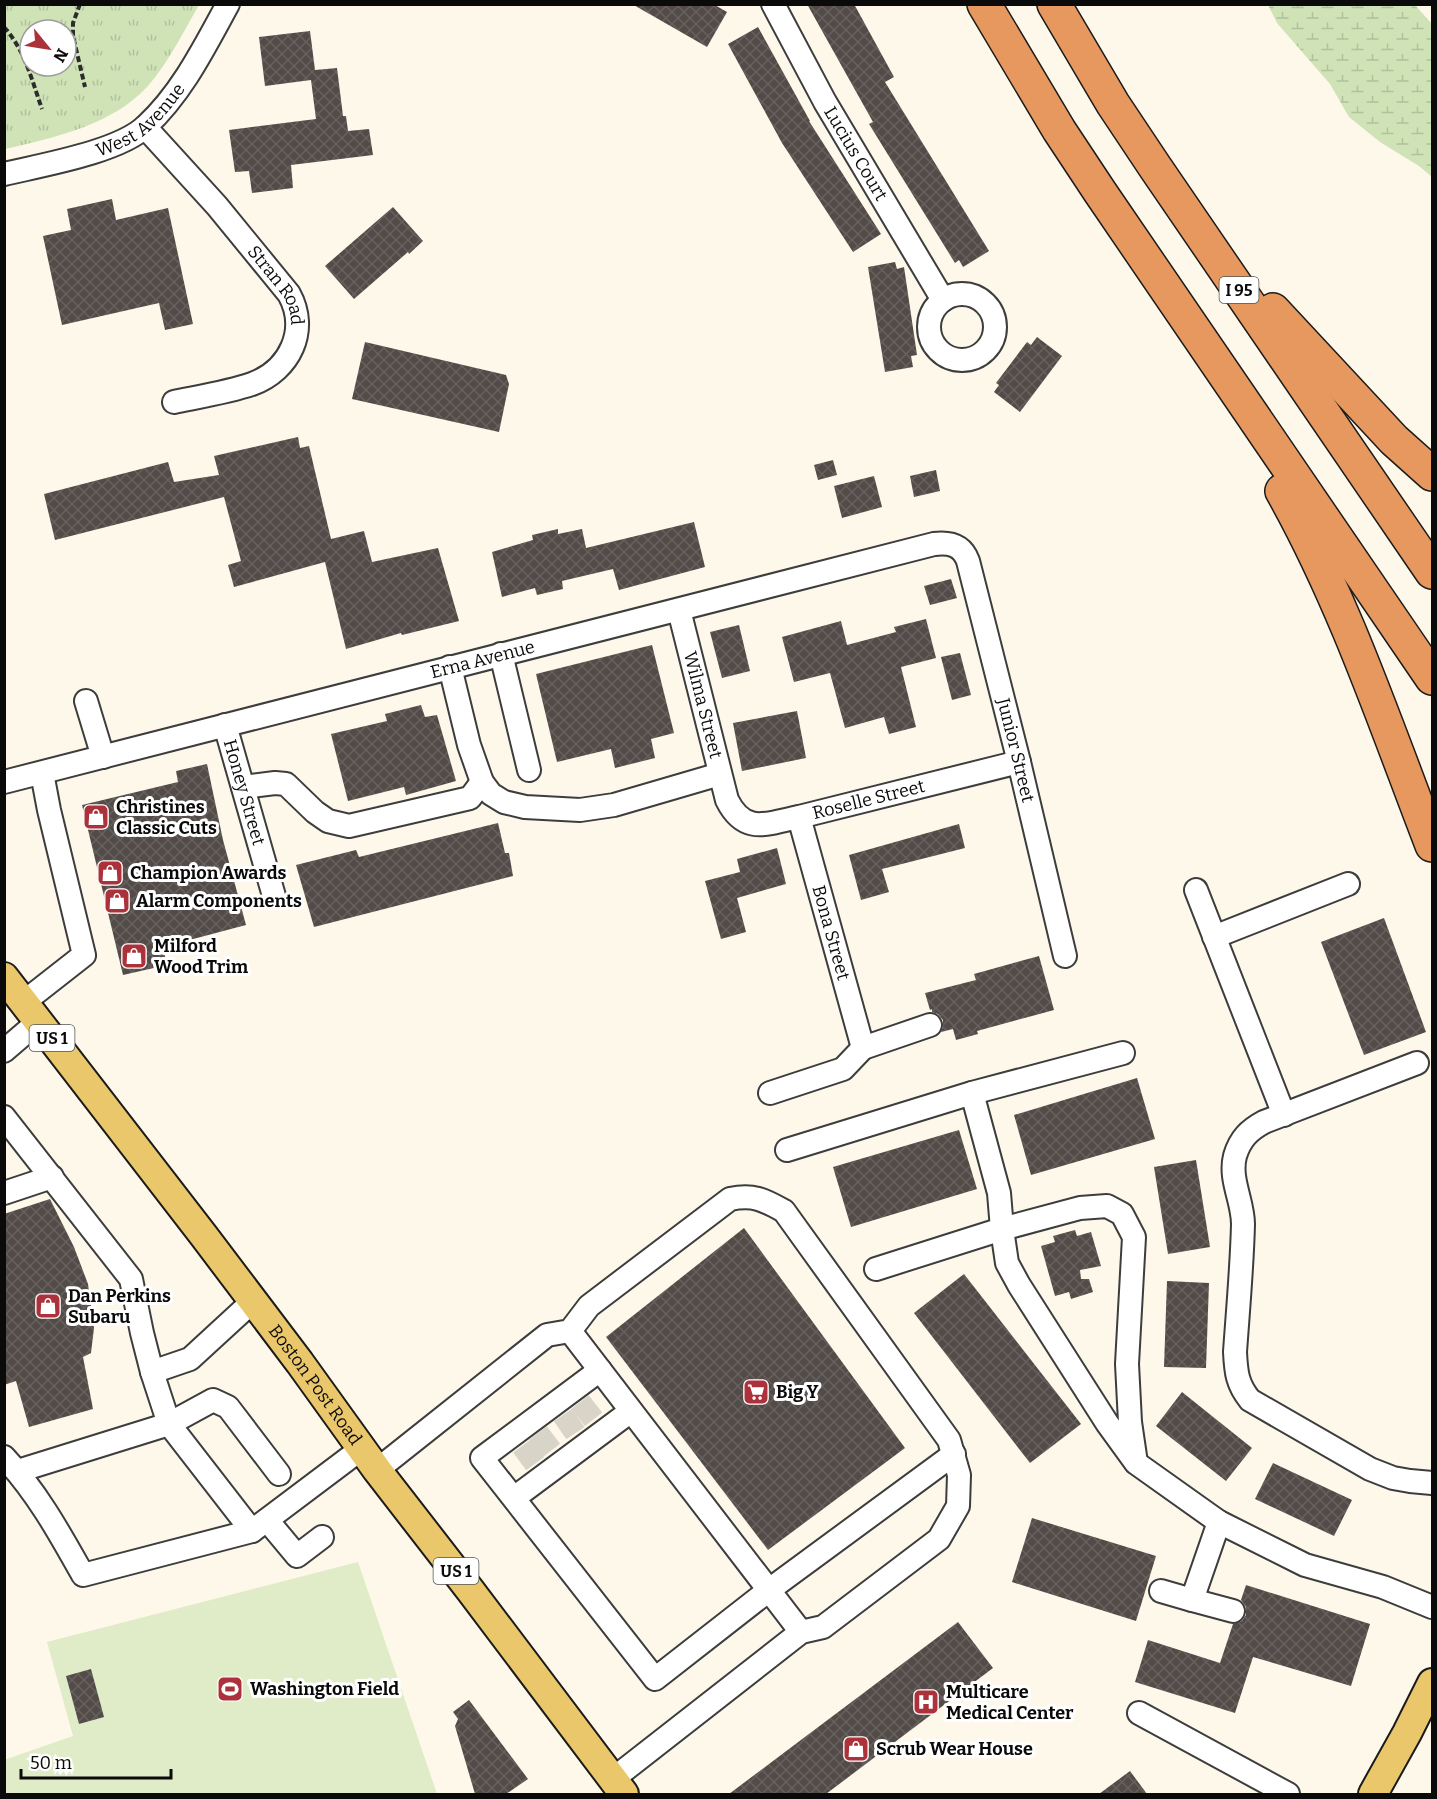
<svg xmlns="http://www.w3.org/2000/svg" width="1437" height="1799" font-family="Bitter,serif">
  <style>
    .grass { fill: url(#grass-tufts); fill-rule: evenodd }
    .wetland { fill: url(#wetland-marsh) }
    .pitch { fill: #e0ebc8 }
    .building { fill: url(#building-cross-hatch) }
    .lines { fill: none; stroke-linecap: round; stroke-linejoin: round }
    .minor-tunnel { stroke: #d9d4c8; stroke-width: 22; stroke-dasharray: 22 11; stroke-linecap: butt }
    .minor-casing { stroke: #3d3d3d; stroke-width: 26 }
    .major-casing { stroke: #1b1b1b; stroke-width: 32 }
    .highway-casing { stroke: #1b1b1b; stroke-width: 36 }
    .path { stroke: #2c2c2c; stroke-width: 4; stroke-dasharray: 6 3; stroke-linecap: butt }
    .minor { stroke: #fff; stroke-width: 22 }
    .major { stroke: #ebc76b; stroke-width: 28 }
    .highway { stroke: #e6985e; stroke-width: 33 }
    .labels { text-anchor: middle; dominant-baseline: central; stroke-width: 6; stroke-linejoin: round; paint-order: stroke }
    .shield { fill: #fff; stroke: #545454; stroke-width: 1.5 }
    .shield-label { font-size: 16px; font-weight: bold; fill: #0a0a0a }
    .street-label { font-size: 18px; fill: #0a0a0a; stroke: #fff }
    .poi-label { font-size: 18px; font-weight: bold; fill: #0a0a0a; stroke: #fff; text-anchor: start }
  </style>
  <defs>
    <pattern id="grass-tufts" width="24" height="20" patternUnits="userSpaceOnUse" patternTransform="scale(1.5)"><rect width="24" height="20" fill="#cfe3b7"/><path d="M3 7l-1-3M5 7V3M7 7l1-3M15 17l-1-3M17 17v-4M19 17l1-3" fill="none" stroke="#b0c19c"/></pattern>
    <pattern id="wetland-marsh" width="20" height="14" patternUnits="userSpaceOnUse" patternTransform="scale(1.5)"><rect width="20" height="14" fill="#cfe3b7"/><path d="M1 5h8M5 5V1M11 12h8M15 12V8" fill="none" stroke="#b0c19c"/></pattern>
    <pattern id="building-cross-hatch" width="8" height="8" patternUnits="userSpaceOnUse" patternTransform="scale(1.5)"><rect width="8" height="8" fill="#524b48"/><path d="M0 0l8 8M0 8l8-8" fill="none" stroke="#66605e"/></pattern>
  </defs>
  <rect width="100%" height="100%" fill="#fdf8e9"/>
  <!-- grass -->
  <path class="grass" d="M4,5L5,4L199,5C184,31 167,65 147,87C112,125 53,138 5,149ZM30,30H66V66H30Z"/>
  <!-- wetland -->
  <polygon class="wetland" points="1268,5 1415,5 1432,24 1432,177 1419,166 1380,142 1349,117 1330,84 1277,23"/>
  <!-- pitch -->
  <polygon class="pitch" points="358,1562 437,1794 5,1794 4,1760 73,1736 47,1642"/>
  <!-- building -->
  <g class="building">
    <polygon points="632,4 713,4 727,12 707,47"/>
    <polygon points="807,4 854,4 894,77 885,82 989,251 963,267 959,260 955,263 869,124 873,122"/>
    <polygon points="758,27 810,121 809,121 881,234 853,252 782,143 728,44"/>
    <polygon points="310,31 315,70 337,68 343,116 346,116 348,131 369,129 373,155 291,165 293,188 252,193 249,171 235,172 229,130 316,119 311,80 265,86 259,37"/>
    <polygon points="112,199 116,220 168,208 193,324 165,330 159,303 62,325 43,236 71,230 67,209"/>
    <polygon points="393,207 423,241 409,254 408,252 354,299 325,266"/>
    <polygon points="895,262 897,269 904,267 917,355 911,356 913,367 885,372 868,267"/>
    <polygon points="1037,337 1062,356 1020,412 994,392 999,385 996,383 1027,342 1031,345"/>
    <polygon points="365,342 506,375 509,384 499,432 352,399"/>
    <polygon points="298,437 300,448 309,446 331,539 364,531 372,562 438,548 459,621 402,635 401,633 346,649 325,562 234,587 228,565 241,561 224,497 55,540 44,494 168,462 174,482 219,475 214,456"/>
    <polygon points="833,460 837,475 818,480 814,465"/>
    <polygon points="936,470 940,491 914,497 910,476"/>
    <polygon points="874,476 882,507 842,518 834,486"/>
    <polygon points="694,522 705,567 619,590 613,569 562,581 563,589 537,595 535,588 502,597 492,552 533,540 532,535 558,529 558,534 582,529 586,548"/>
    <polygon points="951,579 957,598 930,605 924,586"/>
    <polygon points="926,619 936,658 901,667 916,727 889,734 884,717 845,728 830,673 794,682 782,637 841,621 847,645 896,632 894,627"/>
    <polygon points="739,625 750,671 722,678 710,632"/>
    <polygon points="652,645 674,733 651,739 655,758 615,768 611,749 557,762 536,674"/>
    <polygon points="960,653 971,695 952,700 941,657"/>
    <polygon points="421,705 425,717 437,715 456,781 406,795 404,787 348,801 331,734 387,721 385,714"/>
    <polygon points="797,711 806,758 742,771 733,723"/>
    <polygon points="207,764 223,840 246,925 163,947 167,965 123,975 82,805 178,782 176,771"/>
    <polygon points="498,823 505,853 509,853 513,876 314,927 296,865 356,850 359,857"/>
    <polygon points="959,824 965,848 882,869 889,892 861,900 849,855"/>
    <polygon points="777,848 786,884 737,898 746,932 721,939 705,881 740,872 737,859"/>
    <polygon points="1384,918 1426,1032 1364,1055 1321,942"/>
    <polygon points="1039,956 1054,1010 977,1031 978,1034 956,1040 953,1029 941,1032 943,1027 943,1020 938,1014 932,1012 932,1009 930,1010 925,993 976,980 974,974"/>
    <polygon points="1137,1078 1155,1139 1031,1175 1014,1115"/>
    <polygon points="959,1130 977,1189 851,1227 833,1167"/>
    <polygon points="1196,1160 1210,1247 1168,1254 1154,1167"/>
    <polygon points="50,1199 74,1247 88,1284 94,1328 91,1353 83,1357 93,1409 29,1427 16,1381 4,1385 4,1214"/>
    <polygon points="744,1228 905,1448 768,1550 606,1337"/>
    <polygon points="1075,1230 1077,1236 1091,1232 1101,1266 1080,1270 1081,1279 1089,1279 1093,1292 1071,1299 1069,1292 1055,1296 1041,1246 1055,1242 1053,1236"/>
    <polygon points="964,1274 1081,1424 1030,1463 914,1313"/>
    <polygon points="1167,1281 1209,1283 1206,1368 1164,1367"/>
    <polygon points="1182,1392 1252,1448 1226,1481 1156,1426"/>
    <polygon points="1273,1463 1352,1500 1334,1536 1255,1499"/>
    <polygon points="1032,1518 1156,1556 1136,1621 1012,1582"/>
    <polygon points="1246,1585 1370,1624 1351,1686 1253,1657 1235,1713 1135,1682 1148,1640 1220,1663 1233,1624 1242,1621 1246,1615 1246,1607 1241,1600"/>
    <polygon points="958,1622 993,1668 826,1794 729,1794"/>
    <polygon points="91,1669 104,1717 79,1724 66,1676"/>
    <polygon points="469,1700 528,1779 506,1794 475,1794 455,1726 458,1719 453,1712"/>
    <polygon points="1130,1771 1147,1794 1099,1794"/>
  </g>
  <g class="lines">
    <!-- minor-tunnel -->
    <g class="minor-tunnel">
      <polyline points="580,1402 595,1421"/>
      <polyline points="563,1415 576,1434"/>
      <polyline points="538,1433 554,1454"/>
      <polyline points="522,1446 536,1465"/>
    </g>
    <!-- minor casing -->
    <g class="minor-casing">
      <g id="minor">
        <path id="s1" d="M773,4L825,102L943,300"/>
        <path id="s2" d="M145,127L217,206L289,294C309,330 290,370 252,384C229,392 198,397 174,402"/>
        <path id="s3" d="M4,174C42,165 119,152 146,126C182,93 205,46 228,4"/>
        <circle cx="962" cy="327" r="33"/>
        <path id="s4" d="M679,610L727,800C745,836 768,823 799,817L1019,762"/>
        <polyline points="501,654 529,770"/>
        <polyline points="450,667 469,745 482,782 491,794 504,802 525,807 580,810 614,805 720,774"/>
        <polyline points="86,701 103,757"/>
        <path id="s5" d="M225,725L274,896"/>
        <path id="s6" d="M4,782L934,544C950,542 962,545 968,561L1019,762L1065,956"/>
        <polyline points="243,787 275,783 286,784 315,812 328,821 349,826 470,798 482,782"/>
        <path id="s7" d="M799,817L863,1048"/>
        <polyline points="1196,890 1284,1115"/>
        <polyline points="1214,937 1348,884"/>
        <polyline points="24,1002 84,955 49,810 42,773"/>
        <polyline points="4,1051 39,1021"/>
        <path d="M1417,1063L1264,1122C1249,1130 1240,1139 1235,1156C1229,1179 1243,1201 1243,1224C1242,1266 1238,1309 1235,1352C1236,1372 1237,1384 1250,1400L1370,1469L1393,1478L1410,1481L1432,1483"/>
        <polyline points="770,1093 843,1069 863,1048 930,1025"/>
        <path d="M4,1117L131,1279L142,1333L152,1372L169,1424L252,1531L83,1575C60,1534 37,1492 4,1457"/>
        <polyline points="787,1150 972,1093 1123,1053"/>
        <polyline points="4,1193 52,1177"/>
        <polyline points="876,1269 1002,1229 999,1193 972,1093"/>
        <polyline points="570,1331 801,1632"/>
        <polyline points="600,1370 482,1458 655,1679 769,1590 954,1454"/>
        <polyline points="152,1372 190,1359 253,1301"/>
        <polyline points="1136,1463 1130,1422 1127,1364 1134,1237 1122,1214 1107,1206 1080,1208 1002,1229 1007,1263 1019,1285 1107,1423 1136,1463 1219,1522 1305,1565 1383,1587 1432,1607"/>
        <path d="M377,1470L547,1335L570,1331L589,1306L730,1199C754,1194 764,1200 784,1211L949,1440L959,1475L958,1506L939,1539L823,1627L801,1632L613,1779"/>
        <polyline points="18,1471 169,1424 213,1400 228,1407 279,1474"/>
        <polyline points="514,1498 631,1411"/>
        <polyline points="267,1520 297,1556 322,1537"/>
        <polyline points="252,1531 361,1449"/>
        <polyline points="1161,1591 1192,1600 1219,1522"/>
        <polyline points="1192,1600 1233,1611"/>
        <polyline points="1139,1713 1288,1794"/>
      </g>
    </g>
    <!-- major casing -->
    <g class="major-casing">
      <g id="major">
        <path id="s8" d="M4,977L204,1236L300,1363L377,1470L470,1590L624,1794"/>
        <polyline points="1373,1794 1407,1733 1432,1683"/>
      </g>
    </g>
    <!-- highway casing -->
    <g class="highway-casing">
      <g id="highway">
        <polyline points="984,4 1059,130 1100,192 1432,678"/>
        <polyline points="1054,4 1113,104 1155,167 1432,572"/>
        <polyline points="1273,310 1394,440 1432,474"/>
        <path d="M1282,491C1345,603 1386,726 1432,845"/>
      </g>
    </g>
    <!-- path -->
    <g class="path">
      <polyline points="80,4 73,23 73,36 85,87"/>
      <path d="M4,27C25,50 32,81 42,109"/>
    </g>
    <!-- minor -->
    <use href="#minor" class="minor"/>
    <!-- major -->
    <use href="#major" class="major"/>
    <!-- highway -->
    <use href="#highway" class="highway"/>
  </g>
  <!-- icons -->
  <defs>
    <g id="shop-square" transform="scale(1.35)"><rect x="-9" y="-9" width="18" height="18" rx="4" fill="#ab313b" stroke="#fff"/><path d="M-5-2.5h2.3a2.7 3.5 0 0 1 5.4 0H5L5.5 6h-11ZM-1.5-2.5h3a1.5 2.3 0 0 0-3 0Z" fill="#fff"/></g>
    <g id="supermarket-square" transform="scale(1.35)"><rect x="-9" y="-9" width="18" height="18" rx="4" fill="#ab313b" stroke="#fff"/><path d="M-6-5.5h2.5l.6 2H6L4.5 2H-2.5L-4.4-4H-6ZM-1.5 3.2a1.3 1.3 0 1 0 .1 0ZM3 3.2a1.3 1.3 0 1 0 .1 0Z" fill="#fff"/></g>
    <g id="stadium-square" transform="scale(1.35)"><rect x="-9" y="-9" width="18" height="18" rx="4" fill="#ab313b" stroke="#fff"/><path d="M0-5a6.5 5 0 1 0 0 10a6.5 5 0 1 0 0-10ZM-3.5-1.8h7v3.6h-7Z" fill="#fff"/></g>
    <g id="hospital-square" transform="scale(1.35)"><rect x="-9" y="-9" width="18" height="18" rx="4" fill="#ab313b" stroke="#fff"/><path d="M-5-5h3v3.5h4V-5h3V5h-3V1.5h-4V5h-3Z" fill="#fff"/></g>
  </defs>
  <g fill-rule="evenodd">
    <use href="#shop-square" x="96" y="817"/>
    <use href="#shop-square" x="110" y="873"/>
    <use href="#shop-square" x="117" y="901"/>
    <use href="#shop-square" x="134" y="956"/>
    <use href="#shop-square" x="48" y="1306"/>
    <use href="#supermarket-square" x="756" y="1392"/>
    <use href="#stadium-square" x="230" y="1689"/>
    <use href="#hospital-square" x="926" y="1702"/>
    <use href="#shop-square" x="856" y="1749"/>
  </g>
  <g class="labels">
    <!-- shield labels -->
    <g class="shield">
      <rect x="1219.5" y="277" width="39" height="26" rx="4.5"/>
      <rect x="29.5" y="1025" width="45" height="26" rx="4.5"/>
      <rect x="433.5" y="1558" width="45" height="26" rx="4.5"/>
    </g>
    <g class="shield-label">
      <text x="1239" y="290">I 95</text>
      <text x="52" y="1038">US 1</text>
      <text x="456" y="1571">US 1</text>
    </g>
    <!-- street labels -->
    <g class="street-label">
      <text stroke="none"><textPath href="#s3" startOffset="150">West Avenue</textPath></text>
      <text stroke="none"><textPath href="#s1" startOffset="171">Lucius Court</textPath></text>
      <text stroke="none"><textPath href="#s2" startOffset="207">Stran Road</textPath></text>
      <text stroke="none"><textPath href="#s6" startOffset="494">Erna Avenue</textPath></text>
      <text stroke="none"><textPath href="#s4" startOffset="98">Wilma Street</textPath></text>
      <text stroke="none"><textPath href="#s6" startOffset="1197">Junior Street</textPath></text>
      <text stroke="none"><textPath href="#s5" startOffset="70">Honey Street</textPath></text>
      <text stroke="none"><textPath href="#s4" startOffset="351">Roselle Street</textPath></text>
      <text stroke="none"><textPath href="#s7" startOffset="120">Bona Street</textPath></text>
      <text stroke="none"><textPath href="#s8" startOffset="513">Boston Post Road</textPath></text>
    </g>
    <!-- poi labels -->
    <g class="poi-label">
      <text x="116" y="807">Christines<tspan x="116" dy="21">Classic Cuts</tspan></text>
      <text x="130" y="873">Champion Awards</text>
      <text x="136" y="901">Alarm Components</text>
      <text x="154" y="946">Milford<tspan x="154" dy="21">Wood Trim</tspan></text>
      <text x="68" y="1296">Dan Perkins<tspan x="68" dy="21">Subaru</tspan></text>
      <text x="776" y="1392">Big Y</text>
      <text x="250" y="1689">Washington Field</text>
      <text x="946" y="1692">Multicare<tspan x="946" dy="21">Medical Center</tspan></text>
      <text x="876" y="1749">Scrub Wear House</text>
    </g>
  </g>
  <!-- border -->
  <rect width="1437" height="1799" fill="none" stroke="#0a0a0a" stroke-width="12"/>
  <!-- north arrow -->
  <g transform="translate(48 48) rotate(120)"><circle r="28" fill="#ffffff" stroke="#9d9d9d" stroke-width="1.5"/>
  <path d="M0-4.5L10 22L0 15L-10 22Z" fill="#ab313b"/>
  <text y="-9" font-size="16" font-weight="bold" text-anchor="middle" fill="#0a0a0a">N</text>
  </g>
  <!-- scale -->
  <path d="M21 1769v9h150v-9" fill="none" stroke="#0a0a0a" stroke-width="3"/>
  <text x="30" y="1769" font-size="18" fill="#0a0a0a" stroke="#ffffff" stroke-width="4.5" paint-order="stroke">50 m</text>
</svg>
